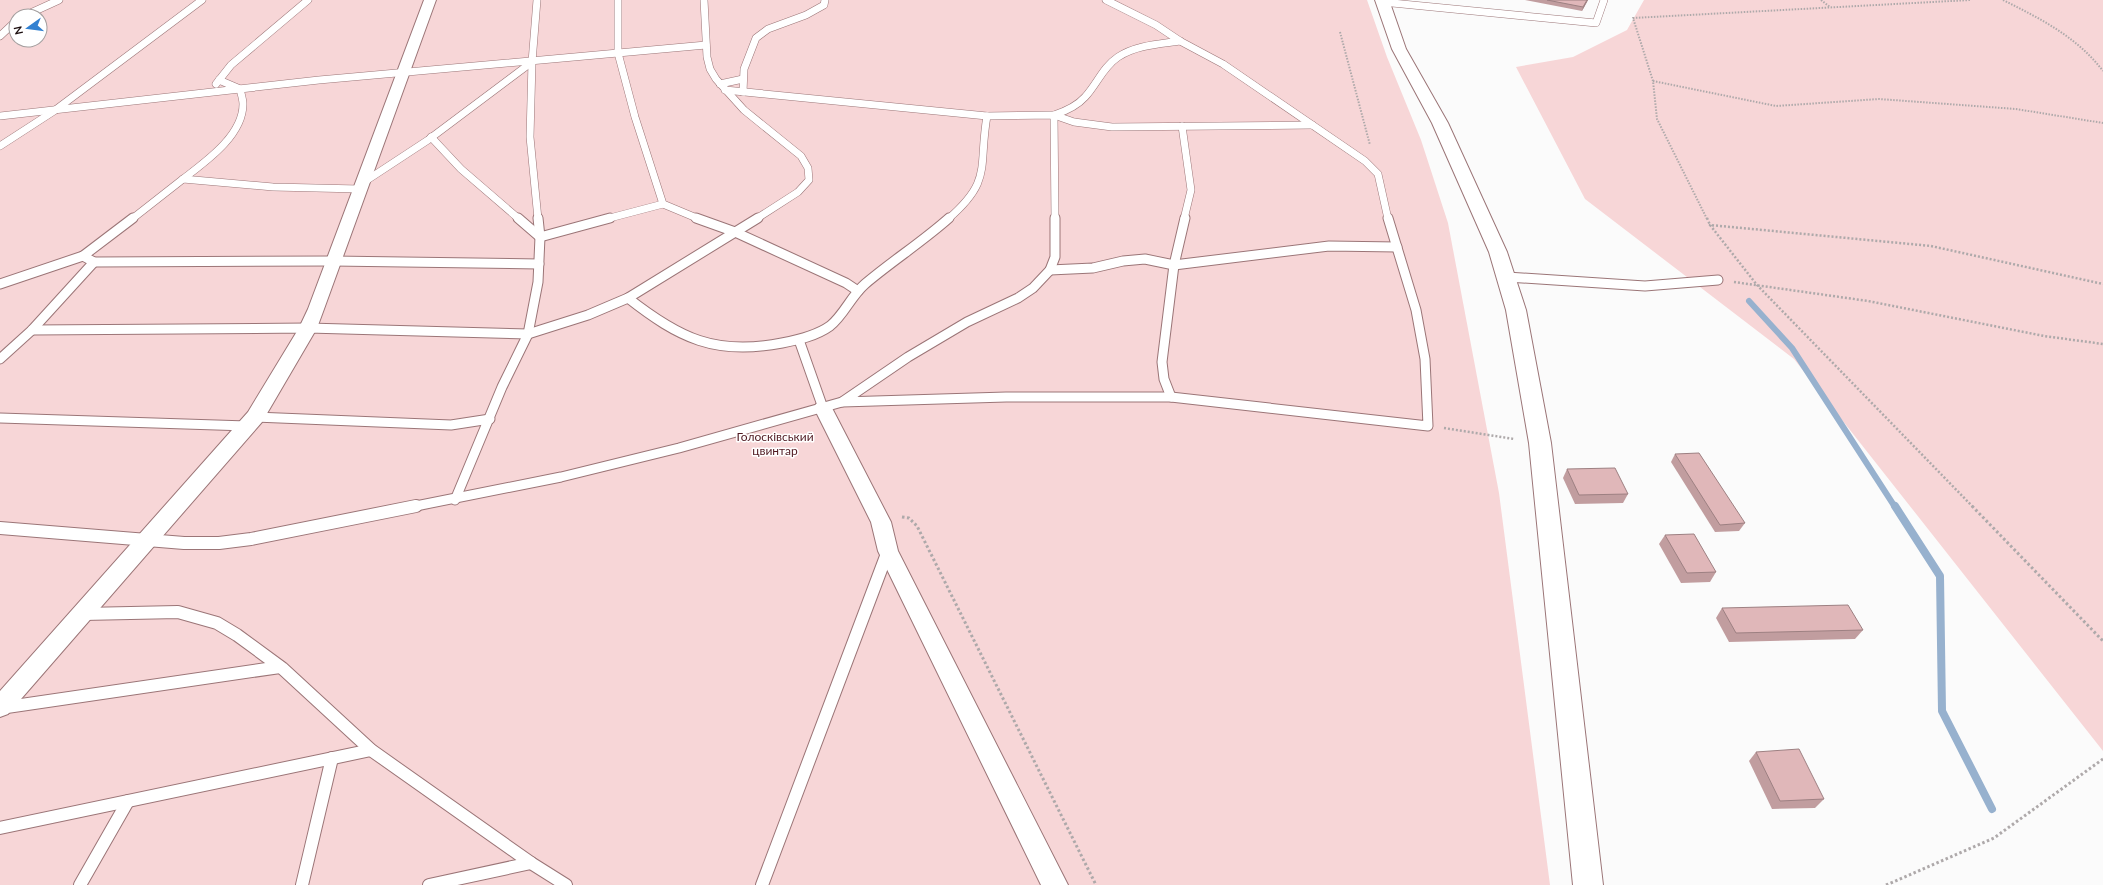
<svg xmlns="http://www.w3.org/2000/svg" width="2103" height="885" font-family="Lato,sans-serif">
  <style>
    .green { fill: #f7d6d7; fill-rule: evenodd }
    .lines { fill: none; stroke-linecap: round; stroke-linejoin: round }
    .stream-far1 { stroke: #97b1ce; stroke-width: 6 }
    .stream { stroke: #97b1ce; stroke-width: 8 }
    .lane-far2-casing { stroke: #9b7577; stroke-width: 8 }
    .lane-far1-casing { stroke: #9b7577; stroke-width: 11 }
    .lane-casing { stroke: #9b7577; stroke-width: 14 }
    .street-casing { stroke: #9b7577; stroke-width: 2 }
    .secondary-casing { stroke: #9b7577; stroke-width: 2 }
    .path-far2 { stroke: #aea9aa; stroke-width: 2; stroke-dasharray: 1.5 1.5; stroke-linecap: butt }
    .path-far1 { stroke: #aea9aa; stroke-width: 2.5; stroke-dasharray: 2 2; stroke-linecap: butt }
    .path { stroke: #aea9aa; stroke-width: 3; stroke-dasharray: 2.5 2.5; stroke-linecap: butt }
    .lane-far2 { stroke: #fff; stroke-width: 7 }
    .lane-far1 { stroke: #fff; stroke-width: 9 }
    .lane { stroke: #fff; stroke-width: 12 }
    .street { fill: #fff; fill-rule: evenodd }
    .secondary { fill: #fff; fill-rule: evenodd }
    .wall { fill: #c19d9f }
    .shaded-wall { fill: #9d8082 }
    .building { fill: #e0b7b9; stroke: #9d8082 }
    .labels { text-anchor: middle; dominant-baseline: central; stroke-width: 3; stroke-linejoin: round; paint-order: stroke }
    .park-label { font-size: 12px; fill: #4f1921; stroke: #fff }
  </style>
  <rect width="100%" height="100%" fill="#fbfbfb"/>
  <!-- green -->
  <g class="green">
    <path d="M0,0H1367L1387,57L1421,140L1448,223L1499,493L1550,885H0ZM16,16H40V40H16Z"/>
    <polygon points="1644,0 2103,0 2103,751 1794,359 1585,199 1516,67 1573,57 1627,30"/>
  </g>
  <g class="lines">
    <!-- stream-far1 -->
    <polyline class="stream-far1" points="1749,301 1792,348 1895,507"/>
    <!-- stream -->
    <polyline class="stream" points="1895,506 1940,576 1942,711 1992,809"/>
    <!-- lane-far2 casing -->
    <g class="lane-far2-casing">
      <g id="lane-far2">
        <polyline points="537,0 532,62 530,137 538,219"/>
        <polyline points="618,0 618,53 635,117 663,204 699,219"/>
        <polyline points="704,0 707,57 710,69 716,79 744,110 801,156 808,168 809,180 798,192 756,219"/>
        <polyline points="1106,0 1156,25 1180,41 1223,64 1365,161 1378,174 1388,219"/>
        <polyline points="1382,2 1596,23 1604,0"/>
        <polyline points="24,16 59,0"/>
        <polyline points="0,36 16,21"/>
        <polyline points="216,84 231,65 308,0"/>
        <polyline points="720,84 743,79"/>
        <polyline points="725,90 987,116 1054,115 1074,122 1112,127 1312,125"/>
        <polyline points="743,92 744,69 756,38 768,29 806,15 824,5 825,0"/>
        <polyline points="0,116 319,80 706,45"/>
        <polyline points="1182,126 1191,190 1184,219"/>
        <polyline points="431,137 461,169 519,219"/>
        <polyline points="0,146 54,111 202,0"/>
        <path d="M183,179C205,162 243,136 243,104C243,99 241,94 240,89L219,80"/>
        <polyline points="361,184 428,140 532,62"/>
        <polyline points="132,219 183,179 273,187 359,189"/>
        <polyline points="606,219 663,204"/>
        <path d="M948,219C993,180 978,168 987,116"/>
        <path d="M1055,219L1054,115C1066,111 1077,106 1085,97C1097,84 1103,67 1118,57C1136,45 1160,44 1180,41"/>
      </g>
    </g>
    <!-- lane-far1 casing -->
    <g class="lane-far1-casing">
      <g id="lane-far1">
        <polyline points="518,218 540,237 610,218"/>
        <polyline points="696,218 735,232 846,283 858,291"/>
        <polyline points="83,256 133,218"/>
        <polyline points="1050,270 1093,268 1123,261 1145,259 1174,265 1329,246 1397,247"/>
        <polyline points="1507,277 1645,286 1718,280"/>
        <polyline points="0,284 83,256 94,262 333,261 539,264"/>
        <path d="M628,298C679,338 715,356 782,343C798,340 816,336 830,326C844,315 851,296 865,284C892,261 922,242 949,218"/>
        <polyline points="32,330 308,328 528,334 588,315 628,298 758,218"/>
        <polyline points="799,340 823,408"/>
        <polyline points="0,359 32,330 94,262"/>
        <polyline points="1171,397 1164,379 1162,362 1174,265 1185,218"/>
        <polyline points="842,402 1006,397 1171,397 1428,426 1425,359 1416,310 1388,218"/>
        <polyline points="255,417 451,425 490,419"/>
        <polyline points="0,418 247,426"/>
        <polyline points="455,500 502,387 528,334 538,282 540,237 538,218"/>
        <polyline points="411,507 561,477 679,448 842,402 908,357 967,322 1018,298 1033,288 1050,270 1055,257 1055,218"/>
      </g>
    </g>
    <!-- lane casing -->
    <g class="lane-casing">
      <g id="lane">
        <polyline points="0,528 184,543 219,543 251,539 416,506"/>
        <polyline points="83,614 178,612 217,623 237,635 282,668 371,750 531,863 566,885"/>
        <polyline points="0,708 280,667"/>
        <polyline points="0,828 371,750"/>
        <polyline points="80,885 128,801"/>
        <polyline points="302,885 332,758"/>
        <polyline points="429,885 531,863"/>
        <polyline points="762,885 888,551"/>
      </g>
    </g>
    <!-- street casing -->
    <g class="street-casing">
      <g id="street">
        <polygon points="424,0 436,0 324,309 317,328 262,422 8,714 0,717 0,691 248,412 299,328 308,309"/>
        <polygon points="823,402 830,404 832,408 891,522 898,551 1068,885 1041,885 878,551 871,522 814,408 816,404"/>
      </g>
    </g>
    <!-- secondary casing -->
    <g class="secondary-casing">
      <polygon id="secondary" points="1375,0 1389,0 1406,49 1448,123 1507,252 1526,310 1551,443 1603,885 1573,885 1529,443 1506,310 1489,252 1432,123 1392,49"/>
    </g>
    <!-- path-far2 -->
    <g class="path-far2">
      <polyline points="1821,0 1830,7"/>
      <path d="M2003,0C2041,19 2077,37 2103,71"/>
      <polyline points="1340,32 1370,145"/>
      <polyline points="1653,81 1776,106 1879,99 2016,109 2103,123"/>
      <polyline points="1707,219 1657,119 1653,81 1633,18 1970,0"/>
    </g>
    <!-- path-far1 -->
    <g class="path-far1">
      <polyline points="1707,218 1710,225"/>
      <polyline points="1734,282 1868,301 2044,336 2103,344"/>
      <polyline points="1444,428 1514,439"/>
      <polyline points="1973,507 1757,285 1710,225 1931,246 2103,284"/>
    </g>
    <!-- path -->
    <g class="path">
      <polyline points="1972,506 2103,641"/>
      <polyline points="902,517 909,518 917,526 1096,885"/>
      <polyline points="1886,885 1994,838 2103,759"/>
    </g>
    <!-- lane-far2 -->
    <use href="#lane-far2" class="lane-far2"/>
    <!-- lane-far1 -->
    <use href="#lane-far1" class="lane-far1"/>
    <!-- lane -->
    <use href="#lane" class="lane"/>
    <!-- street -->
    <use href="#street" class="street"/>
    <!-- secondary -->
    <use href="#secondary" class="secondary"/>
  </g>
  <!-- wall -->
  <g class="wall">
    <polygon points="1525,0 1588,0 1582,11"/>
    <polygon points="1675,454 1745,523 1739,531 1715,532 1671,462"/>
    <polygon points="1567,469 1628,494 1623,503 1575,504 1563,478"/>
    <polygon points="1665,535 1716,572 1710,582 1681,583 1659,544"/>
    <polygon points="1722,608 1863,630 1855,639 1729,642 1716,618"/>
    <polygon points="1756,752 1824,799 1815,808 1772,809 1749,761"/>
  </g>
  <!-- shaded-wall -->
  <polygon class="shaded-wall" points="1587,0 1588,0 1582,11 1583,7"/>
  <!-- building -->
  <g class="building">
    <polygon points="1547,0 1587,0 1583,7"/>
    <polygon points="1699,453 1745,523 1720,525 1675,454"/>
    <polygon points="1615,468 1628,494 1579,495 1567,469"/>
    <polygon points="1694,534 1716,572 1687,573 1665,535"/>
    <polygon points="1848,605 1863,630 1736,633 1722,608"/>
    <polygon points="1799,749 1824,799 1780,801 1756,752"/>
  </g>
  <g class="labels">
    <!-- park labels -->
    <g class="park-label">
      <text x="775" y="436">Голосківський<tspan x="775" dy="14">цвинтар</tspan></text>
    </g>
  </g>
  <!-- north arrow -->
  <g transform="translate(28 28) rotate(256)"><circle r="19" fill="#ffffff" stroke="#a49f9f"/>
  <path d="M0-3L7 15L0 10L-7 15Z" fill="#3281d1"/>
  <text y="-6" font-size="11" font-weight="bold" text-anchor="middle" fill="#1c0e0f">N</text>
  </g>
</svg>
